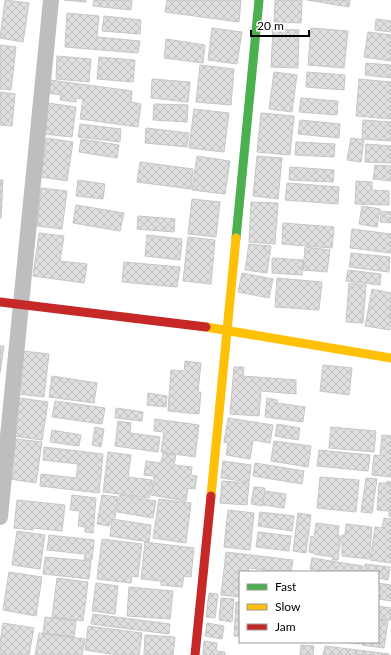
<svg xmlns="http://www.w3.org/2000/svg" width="391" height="655" font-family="Lato,sans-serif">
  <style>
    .building { fill: url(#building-cross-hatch); stroke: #c6c6c6 }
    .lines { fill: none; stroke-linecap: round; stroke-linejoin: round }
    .street { stroke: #bebebe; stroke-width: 16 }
    .fast { stroke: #4caf50; stroke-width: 9 }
    .slow { stroke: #ffc107; stroke-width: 9 }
    .jam { stroke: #c62828; stroke-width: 9 }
  </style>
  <defs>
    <pattern id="building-cross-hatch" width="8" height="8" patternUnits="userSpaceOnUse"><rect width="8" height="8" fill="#dfdfdf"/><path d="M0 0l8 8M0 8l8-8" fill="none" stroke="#bebebe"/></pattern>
  </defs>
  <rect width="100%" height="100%" fill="#fff"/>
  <!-- building -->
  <g class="building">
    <polygon points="5,0 29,3 23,42 0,38"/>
    <polygon points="64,0 86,0 86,2"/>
    <polygon points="94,0 132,0 131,10 93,6"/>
    <polygon points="167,0 241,0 239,22 165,12"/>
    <polygon points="275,0 302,0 301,23 274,22"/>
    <polygon points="307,0 350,0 349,7"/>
    <polygon points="67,13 99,16 97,37 140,41 138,53 65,47"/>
    <polygon points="104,16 141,20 140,34 102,31"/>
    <polygon points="376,19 391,21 391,32 375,30"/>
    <polygon points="212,28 242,32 237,64 208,60"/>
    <polygon points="311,28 348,31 344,68 308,65"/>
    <polygon points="273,29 299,30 298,68 271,67"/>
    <polygon points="368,32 391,35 391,61 364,57"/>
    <polygon points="166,39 205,45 203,63 164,58"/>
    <polygon points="0,45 16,47 11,90 0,89"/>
    <polygon points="57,56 91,59 89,82 56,79"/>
    <polygon points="99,57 135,60 133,82 97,79"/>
    <polygon points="366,63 391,65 391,78 365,75"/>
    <polygon points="200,65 234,69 231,105 196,102"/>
    <polygon points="274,72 297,75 292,112 269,109"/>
    <polygon points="307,72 345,75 344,90 306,87"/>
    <polygon points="152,79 190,82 188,102 151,98"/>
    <polygon points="359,79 391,82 391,119 356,116"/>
    <polygon points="50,80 132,91 131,102 141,104 138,127 80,119 83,99 76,98 76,102 60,100 61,95 48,93"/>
    <polygon points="0,92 15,94 12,126 0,125"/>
    <polygon points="301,98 338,101 337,115 299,112"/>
    <polygon points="48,103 76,107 72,137 44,134"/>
    <polygon points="154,104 188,105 187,122 153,120"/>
    <polygon points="194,109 229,113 224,152 189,148"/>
    <polygon points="261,113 294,116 290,155 257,152"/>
    <polygon points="300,120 340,124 339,138 298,134"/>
    <polygon points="363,120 391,122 391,141 362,139"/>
    <polygon points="80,124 121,129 120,142 78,137"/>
    <polygon points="146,128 189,133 187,147 145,143"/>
    <polygon points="46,138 73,142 67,181 41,177"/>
    <polygon points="351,138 364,140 361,162 347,160"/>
    <polygon points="81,139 119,145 117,158 79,152"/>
    <polygon points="296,142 335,144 334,157 295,155"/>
    <polygon points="366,144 391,146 391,163 365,162"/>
    <polygon points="197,156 230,161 225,194 192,190"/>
    <polygon points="257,156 282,158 278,199 253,196"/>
    <polygon points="140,162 193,169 191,189 137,182"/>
    <polygon points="375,165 391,166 391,181 373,179"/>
    <polygon points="290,167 334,170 333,182 289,180"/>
    <polygon points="0,180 3,180 1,218 0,218"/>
    <polygon points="78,180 105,184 103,199 76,196"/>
    <polygon points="356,181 372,182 372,190 389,191 389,205 355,204"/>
    <polygon points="287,183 339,187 338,204 285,200"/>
    <polygon points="41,188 67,191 62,229 37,226"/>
    <polygon points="192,199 220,202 216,237 188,234"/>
    <polygon points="251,202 278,203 275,244 249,242"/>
    <polygon points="76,205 124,213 120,231 73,223"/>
    <polygon points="362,206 380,209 377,227 359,224"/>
    <polygon points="381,211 391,212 391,223 380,222"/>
    <polygon points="138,216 175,219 174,232 137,229"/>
    <polygon points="283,223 334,227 332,248 282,244"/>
    <polygon points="352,229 391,234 391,253 350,248"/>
    <polygon points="39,233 64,236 60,261 87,264 84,283 33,276"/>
    <polygon points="147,235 182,239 180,260 145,256"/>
    <polygon points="188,237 215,240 211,284 183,281"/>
    <polygon points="249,244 271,246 267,273 245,270"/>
    <polygon points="305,247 330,250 327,272 303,270"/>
    <polygon points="351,253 390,257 389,272 349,267"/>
    <polygon points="272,258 303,260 302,275 272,273"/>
    <polygon points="124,262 180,267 177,287 122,282"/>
    <polygon points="348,270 381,274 380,285 346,281"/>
    <polygon points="242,273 273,279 269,298 238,292"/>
    <polygon points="277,278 322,282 319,310 275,307"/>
    <polygon points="349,283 366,285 363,323 346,322"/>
    <polygon points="372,289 391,293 390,330 365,326"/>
    <polygon points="0,346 4,346 0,373"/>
    <polygon points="23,351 49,354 44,397 18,394"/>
    <polygon points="185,361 201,363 198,392 201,392 199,414 168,411 171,370 184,371"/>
    <polygon points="323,365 352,368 349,395 320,391"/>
    <polygon points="234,367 244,367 243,376 296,380 296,394 261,391 259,416 230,414"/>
    <polygon points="52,376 97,383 94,403 49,397"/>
    <polygon points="148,393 167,396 166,407 147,405"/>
    <polygon points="19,398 48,402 42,440 13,436"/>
    <polygon points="267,398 277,400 277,403 305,407 303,422 265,417"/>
    <polygon points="55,401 105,408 102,424 52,417"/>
    <polygon points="116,408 143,412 142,421 115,418"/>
    <polygon points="228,418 273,425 270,443 253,440 250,459 226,455 228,443 224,442"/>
    <polygon points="155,419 199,425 195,457 161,452 164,432 154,431"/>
    <polygon points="118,421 131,423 130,433 160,437 158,452 115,446"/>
    <polygon points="277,424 300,428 298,440 275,436"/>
    <polygon points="95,427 104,429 101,447 92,445"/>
    <polygon points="331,427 376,431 374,452 329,448"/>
    <polygon points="52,430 81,435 79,446 50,442"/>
    <polygon points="382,435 391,436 391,477 372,475 374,455 380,456"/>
    <polygon points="16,439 42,442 36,483 10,479"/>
    <polygon points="274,441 311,446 308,467 271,461"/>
    <polygon points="44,447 103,454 99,493 40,486 41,474 76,478 78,464 43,460"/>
    <polygon points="319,450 370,455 368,471 317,466"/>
    <polygon points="108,452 131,455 128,477 152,480 149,498 103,492"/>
    <polygon points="163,453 176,455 174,465 192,467 191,475 197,476 195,489 188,488 186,501 151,495 154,476 144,475 146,461 161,463"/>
    <polygon points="223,461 251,465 249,482 221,478"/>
    <polygon points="255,463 304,471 302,484 253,476"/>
    <polygon points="320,477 359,480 356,512 317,508"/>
    <polygon points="366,478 377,479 372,513 361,512"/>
    <polygon points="222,481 249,483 247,505 220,503"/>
    <polygon points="387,481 391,482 391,517 389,516 389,511 377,510 379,483 387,483"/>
    <polygon points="254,487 265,488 262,506 251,504"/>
    <polygon points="265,491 286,494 284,508 263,505"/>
    <polygon points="72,495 96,498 93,533 85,532 85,527 78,526 80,511 70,510"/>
    <polygon points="102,495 118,497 115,518 111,518 109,526 97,524"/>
    <polygon points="120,495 156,501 153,518 117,512"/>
    <polygon points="159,499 191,503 186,543 153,538"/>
    <polygon points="17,500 65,505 62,531 33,528 33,530 14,528"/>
    <polygon points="228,510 254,513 250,550 224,547"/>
    <polygon points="260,512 294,516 292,531 258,526"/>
    <polygon points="298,513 311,515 306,553 293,551"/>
    <polygon points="384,518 391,519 391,563 370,560 375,527 382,528"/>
    <polygon points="112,519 151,525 149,542 110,536"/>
    <polygon points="316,523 339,526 338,536 341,536 338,560 332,560 333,557 314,554 314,553 309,552 311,536 314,537"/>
    <polygon points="346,524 372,527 369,559 342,556 342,535 345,535"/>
    <polygon points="17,531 45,535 40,569 12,565"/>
    <polygon points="258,532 291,536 289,551 256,547"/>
    <polygon points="49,535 94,540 92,560 84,560 85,554 47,550"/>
    <polygon points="102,539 142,544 138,577 132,576 131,583 97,579"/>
    <polygon points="145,542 194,548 191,577 184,576 182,587 161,585 161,581 141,579"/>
    <polygon points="226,552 293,560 291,572 280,572 249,568 248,572 240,572 240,597 221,595"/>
    <polygon points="45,557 91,561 89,579 43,574"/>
    <polygon points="312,558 363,566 362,572 329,572 310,569"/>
    <polygon points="365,564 390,567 388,580 378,578 378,572 364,572"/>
    <polygon points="9,572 42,577 36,616 3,610"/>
    <polygon points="57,578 88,582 83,621 52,617"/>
    <polygon points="96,583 118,586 115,614 92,611"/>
    <polygon points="378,583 391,585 391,601 378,599"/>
    <polygon points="129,587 173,591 170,619 127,616"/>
    <polygon points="209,593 218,594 215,618 206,617"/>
    <polygon points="221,598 234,599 232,622 219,620"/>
    <polygon points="236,602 240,602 240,636 234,636"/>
    <polygon points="378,606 391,608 391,620 378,619"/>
    <polygon points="93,614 170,624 169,634 91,624"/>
    <polygon points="45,617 76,621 74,637 43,633"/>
    <polygon points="378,620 388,621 384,648 362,645 362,642 378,642"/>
    <polygon points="3,623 34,628 29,655 0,655 0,643"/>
    <polygon points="207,623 224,626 222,639 205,636"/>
    <polygon points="88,626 142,633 139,655 116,655 85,650"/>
    <polygon points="39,633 85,639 82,655 35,655"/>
    <polygon points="145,635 175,637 173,655 144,655"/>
    <polygon points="204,641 217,643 216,651 225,652 225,655 203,655"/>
    <polygon points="342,642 360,642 360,644"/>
    <polygon points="301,645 314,646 313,655 300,655"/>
    <polygon points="325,646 389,654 389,655 323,655"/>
  </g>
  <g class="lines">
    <!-- street -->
    <polyline class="street" points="0,517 51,0"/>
    <!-- fast -->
    <polyline class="fast" points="236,238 259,0"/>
    <!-- slow -->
    <g class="slow">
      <polyline points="206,327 391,358"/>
      <polyline points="211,496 236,238"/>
    </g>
    <!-- jam -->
    <g class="jam">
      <polyline points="0,302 206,327"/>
      <polyline points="195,655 211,496"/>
    </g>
  </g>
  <!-- legend -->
  <rect x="239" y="571" width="140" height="72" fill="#ffffff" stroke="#999999"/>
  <rect x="247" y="584" width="20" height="6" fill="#4caf50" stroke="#999999"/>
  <text x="275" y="591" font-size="12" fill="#000000">Fast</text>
  <rect x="247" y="604" width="20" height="6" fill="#ffc107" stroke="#999999"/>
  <text x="275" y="611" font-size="12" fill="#000000">Slow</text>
  <rect x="247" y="624" width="20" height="6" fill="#c62828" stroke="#999999"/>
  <text x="275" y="631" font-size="12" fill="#000000">Jam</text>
  <!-- scale -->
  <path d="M251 30v6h58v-6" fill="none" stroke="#000000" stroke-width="2"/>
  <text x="257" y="30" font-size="12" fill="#000000" stroke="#ffffff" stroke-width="3" paint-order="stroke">20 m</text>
</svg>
